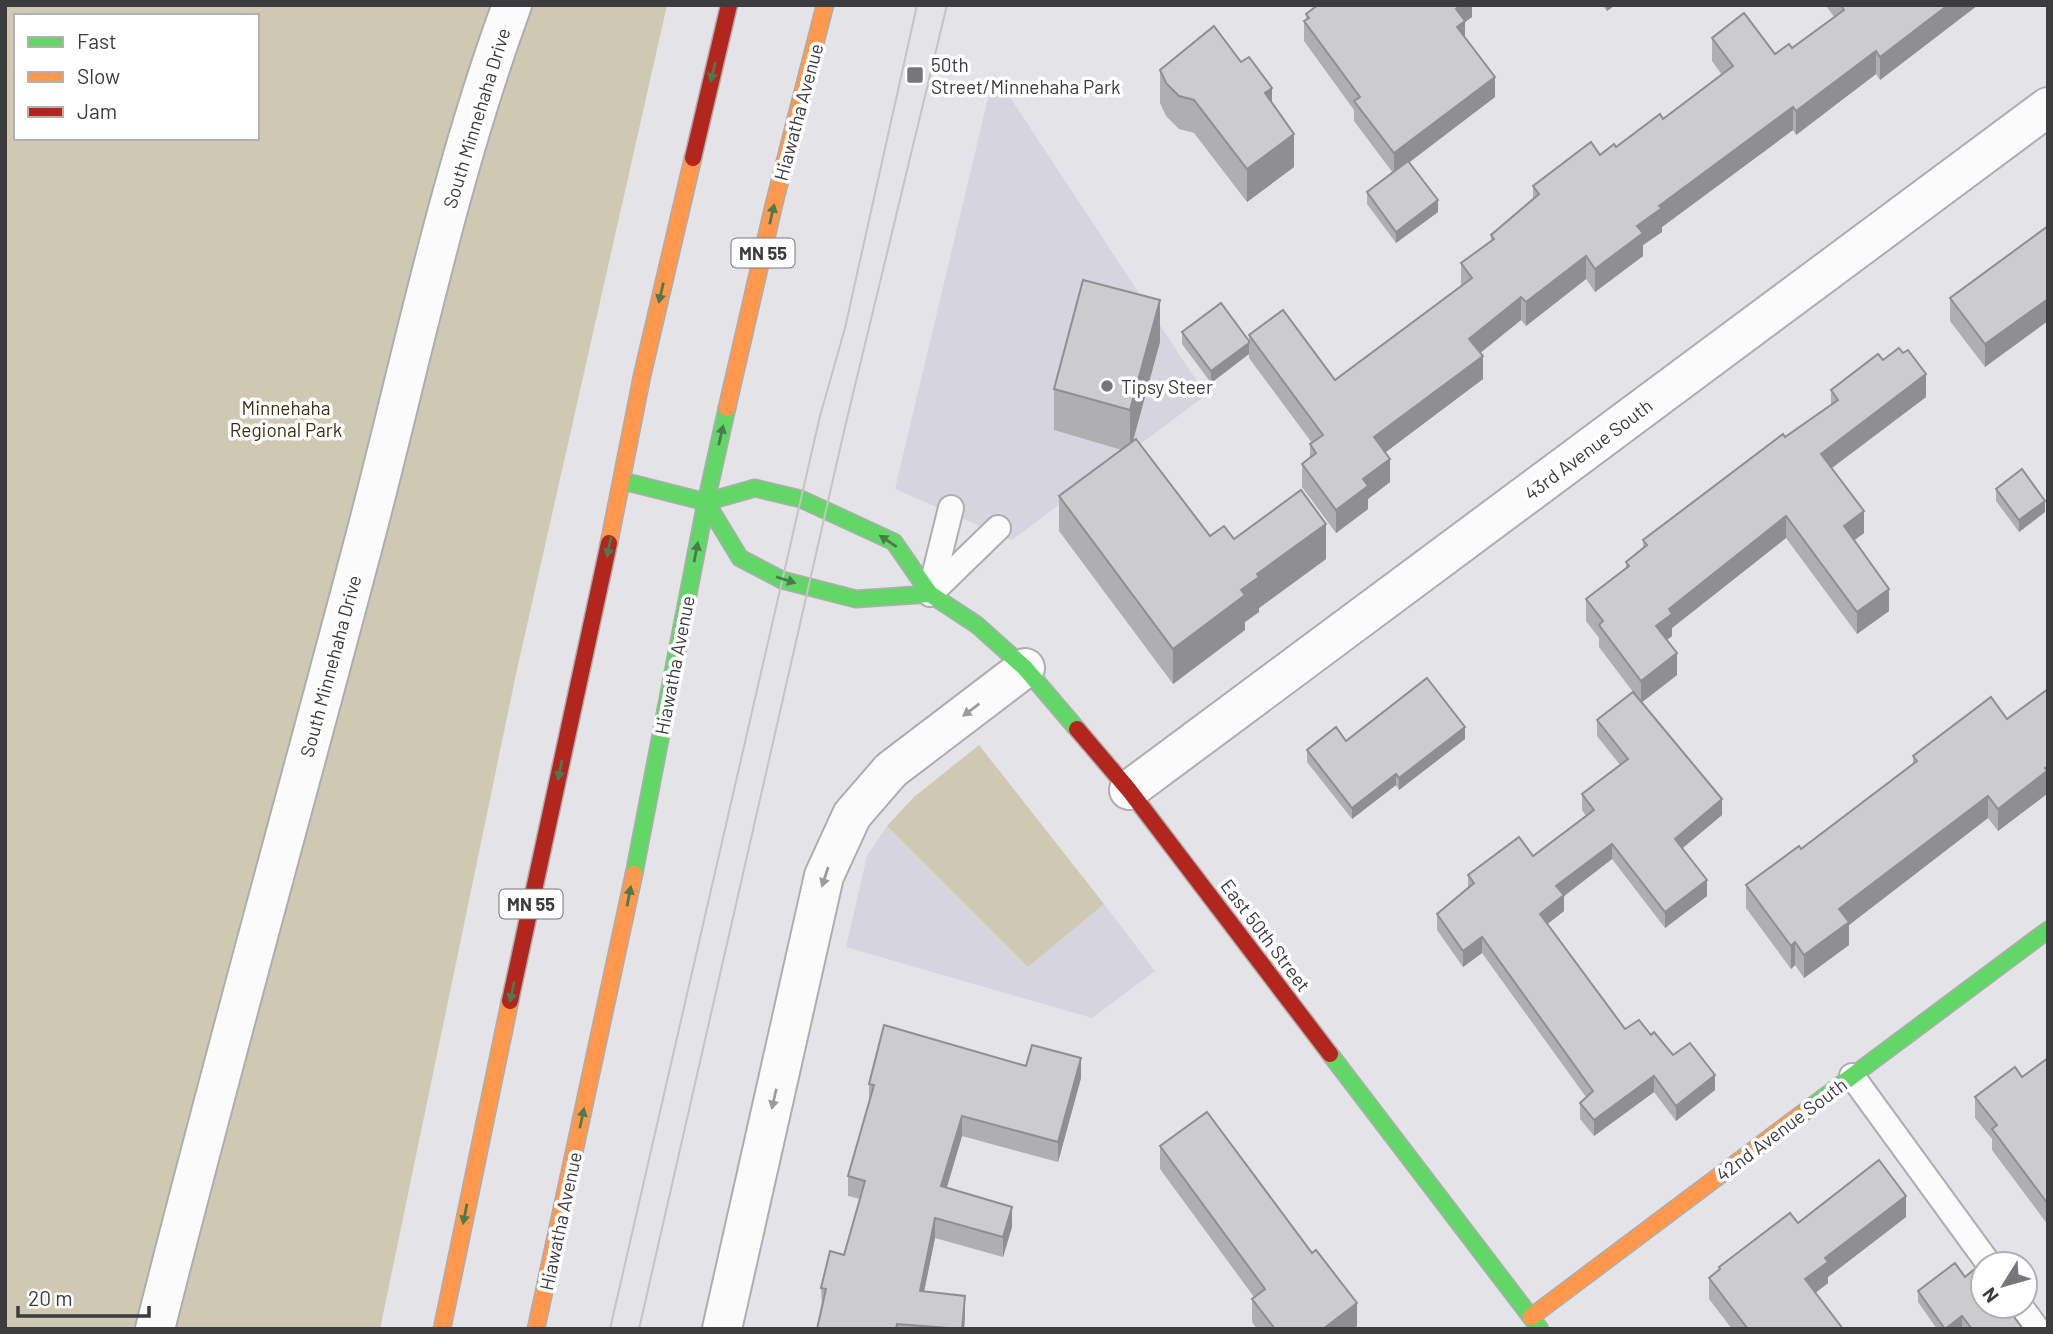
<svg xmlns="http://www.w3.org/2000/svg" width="2053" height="1334" font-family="Barlow,sans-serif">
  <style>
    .built { fill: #d6d4de }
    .green { fill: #cfc9b3; fill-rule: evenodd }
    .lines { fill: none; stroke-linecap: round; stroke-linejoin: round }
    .lane-casing { stroke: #adadaf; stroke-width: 28 }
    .street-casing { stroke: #adadaf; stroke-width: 42 }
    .fast-casing { stroke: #adadaf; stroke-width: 19 }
    .slow-casing { stroke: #adadaf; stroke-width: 19 }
    .jam-casing { stroke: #adadaf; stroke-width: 19 }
    .lane { stroke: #fbfbfb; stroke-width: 24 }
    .street { stroke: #fbfbfb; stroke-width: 38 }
    .fast { stroke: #63d668; stroke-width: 16 }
    .slow { stroke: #ff974d; stroke-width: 16 }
    .jam { stroke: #b3261e; stroke-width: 16 }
    .tram { stroke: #c4c4c4; stroke-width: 2 }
    .wall { fill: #afafb1 }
    .shaded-wall { fill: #8f8e90 }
    .building { fill: #cccbce; stroke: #8f8e90; stroke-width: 2 }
    .oneway { fill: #4c7a4f }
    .oneway2 { fill: #9c9c9d }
    .poi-dot { fill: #77767a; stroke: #fff; stroke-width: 2.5 }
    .labels { text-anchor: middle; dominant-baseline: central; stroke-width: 7; stroke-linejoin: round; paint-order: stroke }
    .shield { fill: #fff; stroke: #767679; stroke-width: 2 }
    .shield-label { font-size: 18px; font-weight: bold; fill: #3c3c3f }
    .poi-label { font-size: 19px; fill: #3c3c3f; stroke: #fff; text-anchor: start }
    .street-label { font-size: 19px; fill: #3c3c3f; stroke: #fff }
    .park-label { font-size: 19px; fill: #3a3213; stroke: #fff }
  </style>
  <rect width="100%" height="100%" fill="#e4e3e7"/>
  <!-- built -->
  <g class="built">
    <polygon points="994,73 1206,395 1012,540 895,489"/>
    <polygon points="887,826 1028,967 1104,904 1155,971 1092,1018 846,947 867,856"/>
  </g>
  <!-- green -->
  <g class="green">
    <path d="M5,5H667L516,674L380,1329H5ZM16,16H257V138H16Z"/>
    <polygon points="979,745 1104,904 1028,967 887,826 914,797"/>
  </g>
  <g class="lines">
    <!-- lane casing -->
    <g class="lane-casing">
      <g id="lane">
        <polyline points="930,593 951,508"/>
        <polyline points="930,594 998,528"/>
        <polyline points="1852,1076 1989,1264"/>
        <polyline points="2020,1306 2037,1329"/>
      </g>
    </g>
    <!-- street casing -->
    <g class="street-casing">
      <g id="street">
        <polyline points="1129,790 2048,107"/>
        <path d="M155,1329C222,1062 297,796 367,530C413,354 449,176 512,5"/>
        <polyline points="722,1329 824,876 852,815 891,770 1025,668"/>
      </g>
    </g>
    <!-- fast casing -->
    <g class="fast-casing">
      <g id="fast">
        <polyline points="623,481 706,502 755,488 801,499 894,542 930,594 977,625 1025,668 1077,729"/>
        <polyline points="706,502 740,558 782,580 856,599 930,594"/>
        <polyline points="634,874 706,502 727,408"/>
        <polyline points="1330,1054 1540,1329"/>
        <polyline points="1800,1115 2048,930"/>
      </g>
    </g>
    <!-- slow casing -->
    <g class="slow-casing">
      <g id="slow">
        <polyline points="727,408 774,204 825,5"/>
        <polyline points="609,543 642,376 693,158"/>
        <polyline points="1531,1317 1800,1115"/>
        <polyline points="442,1329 510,1001"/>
        <polyline points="536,1329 634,874"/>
      </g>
    </g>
    <!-- jam casing -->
    <g class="jam-casing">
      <g id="jam">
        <polyline points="693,158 729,5"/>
        <polyline points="1077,729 1129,790 1330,1054"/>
        <polyline points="510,1001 609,543"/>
      </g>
    </g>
    <!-- lane -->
    <use href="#lane" class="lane"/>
    <!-- street -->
    <use href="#street" class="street"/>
    <!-- fast -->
    <use href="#fast" class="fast"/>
    <!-- slow -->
    <use href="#slow" class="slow"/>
    <!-- jam -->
    <use href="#jam" class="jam"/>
    <!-- tram -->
    <g class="tram">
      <polyline points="610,1329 820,416 845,328 917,5"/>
      <polyline points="639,1329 845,427 947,5"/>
    </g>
  </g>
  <!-- wall -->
  <g class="wall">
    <polygon points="1472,5 1472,17 1465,22 1465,38 1495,97 1409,162 1438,212 1396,243 1367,204 1367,192 1393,173 1354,121 1354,110 1304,41 1304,21 1306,20 1306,14"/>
    <polygon points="1602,5 1615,5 1607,11"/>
    <polygon points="1827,5 1978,5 1880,80 1876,74 1796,135 1793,130 1662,227 1662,232 1643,245 1643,256 1595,292 1586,279 1526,326 1521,320 1480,353 1483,379 1385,452 1390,482 1368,499 1368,509 1336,533 1302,487 1302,464 1310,458 1310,444 1312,443 1249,358 1249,354 1211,383 1182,344 1182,332 1249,341 1249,335 1335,380 1461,286 1461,263 1491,242 1491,235 1533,199 1533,186 1616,147 1663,119 1722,75 1712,61 1712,38 1775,54 1792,48 1834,17 1827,7"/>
    <polygon points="1160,70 1272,104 1294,167 1247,202 1194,133 1179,129 1166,116 1160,103"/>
    <polygon points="2048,226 1985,367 1950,321 1950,298"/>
    <polygon points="1160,342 1132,442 1210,536 1234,539 1326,559 1259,608 1259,612 1245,622 1245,630 1173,684 1059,531 1059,496 1122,450 1054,430 1054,389"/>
    <polygon points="1883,360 1926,397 1832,468 1864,533 1854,540 1889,611 1857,634 1786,538 1672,628 1672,636 1667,640 1677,675 1642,702 1722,815 1683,848 1707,896 1665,928 1612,859 1564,896 1564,911 1547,924 1625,1029 1651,1035 1715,1090 1676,1121 1654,1092 1594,1136 1580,1119 1580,1103 1586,1097 1482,953 1463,967 1437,930 1437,914 1468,888 1468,875 1533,856 1586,816 1582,810 1582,794 1620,765 1597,736 1597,720 1633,692 1599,647 1599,638 1586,621 1586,599 1626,569 1626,562 1643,549 1643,540 1831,405 1831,390"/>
    <polygon points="1996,489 2045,512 2019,532 1996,501"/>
    <polygon points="1465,739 1399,790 1396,785 1352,819 1307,762 1307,750 1346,741"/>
    <polygon points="1913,756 2047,789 2047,794 1998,831 1988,818 1849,925 1849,945 1804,978 1795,965 1791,969 1746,908 1746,885 1801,849 1913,764"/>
    <polygon points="2048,1058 2048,1225 1992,1150 1992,1139 1975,1118 1975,1097 2022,1077"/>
    <polygon points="1026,1066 1081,1078 1058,1162 962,1136 947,1188 1012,1227 1003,1257 935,1238 924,1292 965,1316 964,1329 817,1329 822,1308 821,1288 844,1255 860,1199 848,1196 848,1176 869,1103 869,1084"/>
    <polygon points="1160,1146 1312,1253 1357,1326 1353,1329 1257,1329 1252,1322 1252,1299 1254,1297 1160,1169"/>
    <polygon points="1906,1217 1828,1277 1828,1283 1815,1293 1843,1329 1732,1329 1709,1299 1709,1278 1719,1271 1719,1267 1798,1223"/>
    <polygon points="1965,1277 2023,1329 1963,1329 1962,1328 1961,1329 1937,1329 1918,1302 1918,1291"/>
  </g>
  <!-- shaded-wall -->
  <g class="shaded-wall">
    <polygon points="1461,5 1472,5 1472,17 1465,22 1465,41 1457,47 1456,9"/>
    <polygon points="1607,5 1615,5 1607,11"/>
    <polygon points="1948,5 1978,5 1880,80 1880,57"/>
    <polygon points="1876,51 1876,74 1796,135 1796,111"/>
    <polygon points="1495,77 1495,97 1394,174 1394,153"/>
    <polygon points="1272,88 1272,121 1265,93"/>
    <polygon points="1793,107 1793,130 1662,227 1662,232 1643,245 1643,256 1595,292 1595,269 1637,226 1659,206"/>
    <polygon points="1294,134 1294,167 1247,202 1247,169"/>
    <polygon points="1438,200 1438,212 1396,243 1396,232"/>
    <polygon points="1586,256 1586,279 1526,326 1526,302"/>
    <polygon points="1521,297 1521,320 1469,362 1469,339"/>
    <polygon points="2048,299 2048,321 1985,367 1985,344"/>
    <polygon points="1160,300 1160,342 1130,452 1130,410"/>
    <polygon points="1249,343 1249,354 1211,383 1211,371"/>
    <polygon points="1483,356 1483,379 1374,461 1374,437"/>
    <polygon points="1926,374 1926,397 1821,476 1821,454"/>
    <polygon points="1390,459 1390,482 1368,499 1368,509 1336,533 1336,510 1363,479"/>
    <polygon points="2045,501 2045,512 2019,532 2019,520"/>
    <polygon points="1864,511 1864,533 1844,548 1844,526"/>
    <polygon points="1786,516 1786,538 1672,628 1672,636 1656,648 1656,626 1669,609"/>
    <polygon points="1326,524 1326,559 1259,608 1259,612 1245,622 1245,630 1173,684 1173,649 1241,590 1257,574"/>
    <polygon points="1889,589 1889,611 1857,634 1857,612"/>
    <polygon points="1677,653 1677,675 1641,703 1641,681"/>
    <polygon points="1465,727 1465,739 1399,790 1399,778"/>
    <polygon points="2048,766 2047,794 1998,831 1998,809"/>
    <polygon points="1396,774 1396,785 1352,819 1352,808"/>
    <polygon points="1988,796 1988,818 1849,925 1849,945 1804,978 1804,955 1839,909"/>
    <polygon points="1722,799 1722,815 1675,854 1675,839"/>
    <polygon points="1612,844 1612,859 1564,896 1564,911 1540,930 1540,914 1556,886"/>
    <polygon points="1707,880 1707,896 1665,928 1665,912"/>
    <polygon points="1482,937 1482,953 1463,967 1463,951"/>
    <polygon points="1795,942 1795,965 1791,969 1791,946"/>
    <polygon points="1081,1058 1081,1078 1058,1162 1058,1142"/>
    <polygon points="1715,1075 1715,1090 1676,1121 1676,1106"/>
    <polygon points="1654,1076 1654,1092 1594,1136 1594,1120"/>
    <polygon points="962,1116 962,1136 941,1206 941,1186"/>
    <polygon points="1906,1196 1906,1217 1828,1277 1828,1283 1805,1301 1805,1279 1825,1258"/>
    <polygon points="1012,1207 1012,1227 1003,1257 1003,1237"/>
    <polygon points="935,1218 935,1238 920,1311 920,1291"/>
    <polygon points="965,1296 965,1316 964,1329 962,1329"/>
    <polygon points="1357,1303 1357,1326 1353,1329 1323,1329"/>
    <polygon points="1962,1316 1962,1328 1961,1329 1945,1329"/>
  </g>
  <!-- building -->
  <g class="building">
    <polygon points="1318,5 1461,5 1456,9 1465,21 1457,27 1495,77 1394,153 1354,101 1360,97 1304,21 1309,18 1306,14"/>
    <polygon points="1841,5 1948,5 1880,57 1876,51 1796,111 1793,107 1659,206 1662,208 1637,226 1643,233 1595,269 1586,256 1526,302 1521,297 1469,339 1483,356 1374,437 1390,459 1363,479 1368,486 1336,510 1302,464 1316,453 1310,444 1323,435 1249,335 1283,310 1335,380 1472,278 1461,263 1494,239 1491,235 1539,194 1533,186 1591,142 1600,155 1614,144 1616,147 1660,114 1663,119 1733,66 1712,38 1744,13 1775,54 1789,44 1792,48 1844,10"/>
    <polygon points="1214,26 1241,62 1249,57 1272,88 1265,93 1294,134 1247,169 1194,100 1179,96 1166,83 1160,70"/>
    <polygon points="1408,161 1438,200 1396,232 1367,192"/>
    <polygon points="2048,226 2048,299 1985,344 1950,298"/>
    <polygon points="1083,280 1160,300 1130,410 1054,389"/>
    <polygon points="1221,303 1249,341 1249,343 1211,371 1182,332"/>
    <polygon points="1899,348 1903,353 1908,350 1926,374 1821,454 1864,511 1844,526 1889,589 1857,612 1786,516 1669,609 1672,614 1656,626 1677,653 1641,681 1599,625 1603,621 1586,599 1629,566 1626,562 1647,545 1643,540 1783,434 1785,437 1838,400 1831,390 1878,354 1883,360"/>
    <polygon points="1136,439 1210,536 1224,526 1234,539 1301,490 1326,524 1257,574 1259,577 1241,590 1245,595 1173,649 1059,496"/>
    <polygon points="2022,469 2045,501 2019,520 1996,489"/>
    <polygon points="1427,678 1465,727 1399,778 1396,774 1352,808 1307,750 1336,727 1346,741"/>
    <polygon points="2048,689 2048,766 2045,768 2047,771 1998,809 1988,796 1839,909 1849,922 1804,955 1795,942 1791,946 1746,885 1799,846 1801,849 1917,761 1913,756 1991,697 2007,719"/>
    <polygon points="1633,692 1722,799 1675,839 1707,880 1665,912 1612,844 1556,886 1564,895 1540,914 1625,1029 1639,1020 1651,1035 1654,1032 1673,1055 1690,1043 1715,1075 1676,1106 1654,1076 1594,1120 1580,1103 1593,1091 1482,937 1463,951 1437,914 1474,883 1468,875 1519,837 1533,856 1594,810 1582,794 1628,759 1597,720"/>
    <polygon points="884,1025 1026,1066 1032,1045 1081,1058 1058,1142 962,1116 941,1186 1012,1207 1003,1237 935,1218 920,1291 965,1296 962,1329 897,1324 896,1329 817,1329 826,1289 821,1288 830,1251 844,1255 865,1181 848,1176 874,1085 869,1084"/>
    <polygon points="2048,1058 2048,1204 1992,1129 1997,1125 1975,1097 2015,1067 2022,1077"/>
    <polygon points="1207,1112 1312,1253 1316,1250 1357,1303 1323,1329 1275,1329 1252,1299 1265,1289 1160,1146"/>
    <polygon points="1879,1160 1906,1196 1825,1258 1828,1262 1805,1279 1843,1329 1748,1329 1709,1278 1720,1269 1719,1267 1790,1213 1798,1223"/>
    <polygon points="1955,1263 1965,1277 1977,1267 1983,1275 1983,1306 2006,1306 2023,1329 1972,1329 1962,1316 1945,1329 1918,1291"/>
  </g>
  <!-- one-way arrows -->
  <defs><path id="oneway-solid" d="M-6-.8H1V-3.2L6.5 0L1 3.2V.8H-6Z" transform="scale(1.75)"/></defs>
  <g class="oneway">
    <use href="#oneway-solid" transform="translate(713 72) rotate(104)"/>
    <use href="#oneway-solid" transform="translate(772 214) rotate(-77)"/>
    <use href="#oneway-solid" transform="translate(661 293) rotate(103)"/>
    <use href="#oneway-solid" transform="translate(721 435) rotate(-77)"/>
    <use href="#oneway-solid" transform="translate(888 541) rotate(-146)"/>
    <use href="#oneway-solid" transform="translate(609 547) rotate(102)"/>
    <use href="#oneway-solid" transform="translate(696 552) rotate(-79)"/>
    <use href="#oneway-solid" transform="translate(786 580) rotate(18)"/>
    <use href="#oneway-solid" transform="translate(560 770) rotate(102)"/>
    <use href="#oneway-solid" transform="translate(629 896) rotate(-79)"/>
    <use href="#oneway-solid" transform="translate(512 992) rotate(102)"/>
    <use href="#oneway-solid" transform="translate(582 1118) rotate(-78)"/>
    <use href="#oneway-solid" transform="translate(465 1214) rotate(101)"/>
  </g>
  <g class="oneway2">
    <use href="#oneway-solid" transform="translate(971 710) rotate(143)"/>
    <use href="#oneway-solid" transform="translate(825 877) rotate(108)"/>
    <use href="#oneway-solid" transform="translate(774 1099) rotate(103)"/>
  </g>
  <!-- markers -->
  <g class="poi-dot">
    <rect x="906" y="66" width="18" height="18" rx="3.5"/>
    <circle cx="1107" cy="386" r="7"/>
  </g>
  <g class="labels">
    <!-- shield labels -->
    <g class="shield">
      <rect x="731.5" y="238.5" width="63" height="29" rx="5"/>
      <rect x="499.5" y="889.5" width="63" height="29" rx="5"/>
    </g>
    <g class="shield-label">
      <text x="763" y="253">MN 55</text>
      <text x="531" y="904">MN 55</text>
    </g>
    <!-- poi labels -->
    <g class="poi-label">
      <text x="931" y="64">50th<tspan x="931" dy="22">Street/Minnehaha Park</tspan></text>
      <text x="1121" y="386">Tipsy Steer</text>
    </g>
    <!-- street labels -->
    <g class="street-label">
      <text transform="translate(798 112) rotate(-75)">Hiawatha Avenue</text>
      <text transform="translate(476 118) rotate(-73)">South Minnehaha Drive</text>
      <text transform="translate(1588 449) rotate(-37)">43rd Avenue South</text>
      <text transform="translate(674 665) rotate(-79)">Hiawatha Avenue</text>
      <text transform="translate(330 666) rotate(-75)">South Minnehaha Drive</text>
      <text transform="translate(1266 935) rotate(53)">East 50th Street</text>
      <text transform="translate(1781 1129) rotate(-37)">42nd Avenue South</text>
      <text transform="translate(560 1221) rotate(-78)">Hiawatha Avenue</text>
    </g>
    <!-- park labels -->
    <g class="park-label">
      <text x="286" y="407">Minnehaha<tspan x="286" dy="22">Regional Park</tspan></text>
    </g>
  </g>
  <!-- border -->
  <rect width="2053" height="1334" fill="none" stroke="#3c3c3f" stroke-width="14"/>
  <!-- legend -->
  <rect x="14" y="14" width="245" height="126" fill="#ffffff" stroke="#b1b1b2" stroke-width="2"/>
  <rect x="28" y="37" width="35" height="10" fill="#63d668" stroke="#b1b1b2" stroke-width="2"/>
  <text x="77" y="49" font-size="21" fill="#3c3c3f">Fast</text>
  <rect x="28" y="72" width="35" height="10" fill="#ff974d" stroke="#b1b1b2" stroke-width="2"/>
  <text x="77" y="84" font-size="21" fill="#3c3c3f">Slow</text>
  <rect x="28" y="107" width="35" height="10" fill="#b3261e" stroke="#b1b1b2" stroke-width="2"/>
  <text x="77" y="119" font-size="21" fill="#3c3c3f">Jam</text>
  <!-- north arrow -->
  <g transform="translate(2004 1285) rotate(233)"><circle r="33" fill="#ffffff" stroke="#b1b1b2" stroke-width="2"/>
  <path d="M0-5L12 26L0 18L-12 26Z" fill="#77767a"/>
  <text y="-10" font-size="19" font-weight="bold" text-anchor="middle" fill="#3c3c3f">N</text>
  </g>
  <!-- scale -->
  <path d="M18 1306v10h131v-10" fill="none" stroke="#3c3c3f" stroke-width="3.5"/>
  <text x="28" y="1306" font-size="21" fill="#3c3c3f" stroke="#ffffff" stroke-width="5" paint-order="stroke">20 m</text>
</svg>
